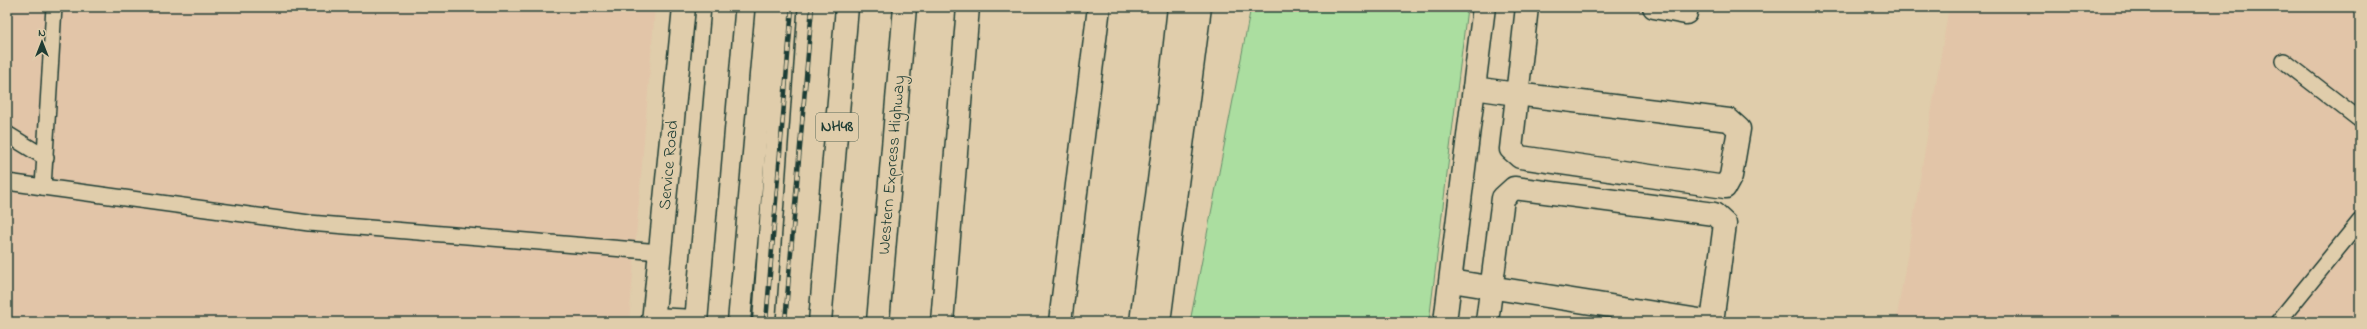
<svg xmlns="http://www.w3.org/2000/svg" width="2367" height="329" font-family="'Indie Flower',sans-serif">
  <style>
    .built { fill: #e2c5a8 }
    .green { fill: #abdea0; stroke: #658e6a }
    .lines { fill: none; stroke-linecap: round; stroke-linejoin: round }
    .lane-casing { stroke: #1f3d34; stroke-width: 18 }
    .street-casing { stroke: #1f3d34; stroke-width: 25 }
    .secondary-casing { stroke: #1f3d34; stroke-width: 25 }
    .highway-casing { stroke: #1f3d34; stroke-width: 25 }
    .lane { stroke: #e0cdab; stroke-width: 15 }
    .street { stroke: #e0cdab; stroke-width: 22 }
    .secondary { stroke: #e0cdab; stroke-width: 22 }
    .highway { stroke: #e0cdab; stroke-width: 22 }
    .rail-casing { stroke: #1f3d34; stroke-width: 4.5 }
    .rail { stroke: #e0cdab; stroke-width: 3; stroke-dasharray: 9; stroke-linecap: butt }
    .labels { text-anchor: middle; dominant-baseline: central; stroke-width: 3; stroke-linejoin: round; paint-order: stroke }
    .shield { fill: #e0cdab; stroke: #596858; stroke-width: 1 }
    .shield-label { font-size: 16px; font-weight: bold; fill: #1f3d34 }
    .street-label { font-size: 17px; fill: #1f3d34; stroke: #e0cdab }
  </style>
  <rect width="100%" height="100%" fill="#e0cdab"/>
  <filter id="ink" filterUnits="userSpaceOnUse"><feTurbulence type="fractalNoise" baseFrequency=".025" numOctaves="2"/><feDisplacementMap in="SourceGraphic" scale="8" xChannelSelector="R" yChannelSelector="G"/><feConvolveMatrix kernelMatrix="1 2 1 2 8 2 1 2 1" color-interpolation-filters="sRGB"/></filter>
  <g filter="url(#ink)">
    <!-- built -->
    <g class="built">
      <polygon points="7,7 655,7 629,322 466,322 378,318 376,322 7,322"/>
      <polygon points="1949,7 2360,7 2360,322 1896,322"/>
    </g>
    <!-- green -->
    <polygon class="green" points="1251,7 1467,8 1429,322 1190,322"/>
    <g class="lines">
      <!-- lane casing -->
      <g class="lane-casing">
        <g id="lane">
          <polyline points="2284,61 2360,120"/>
          <polyline points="7,134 46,158"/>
          <polyline points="7,182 43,187 54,7"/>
          <polyline points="43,187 309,223 660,252"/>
          <polyline points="2278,322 2360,221"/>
        </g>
      </g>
      <!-- street casing -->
      <g class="street-casing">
        <g id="street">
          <polyline points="1654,7 1686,13"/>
          <polyline points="1474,88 1516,94 1729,120 1739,129 1731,176 1725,187 1520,157 1511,149 1527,7"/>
          <polyline points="1451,281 1712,322"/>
          <polyline points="1060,322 1099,7"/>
          <polyline points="1141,322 1166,126 1179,7"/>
          <polyline points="1159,322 1200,7"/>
          <polyline points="1445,322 1484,7"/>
          <polyline points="1487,322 1503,198 1514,188 1714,214 1725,224 1712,322"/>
        </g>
      </g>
      <!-- secondary casing -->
      <g class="secondary-casing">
        <g id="secondary">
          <polyline points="653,319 696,321"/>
          <polyline points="653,322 684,7"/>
          <polyline points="696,322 723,7"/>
          <polyline points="739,322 767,7"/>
          <polyline points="942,322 968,7"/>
        </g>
      </g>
      <!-- highway casing -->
      <g class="highway-casing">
        <g id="highway">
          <polyline points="764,322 786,7"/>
          <polyline points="820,322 847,7"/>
          <polyline points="878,322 905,7"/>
        </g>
      </g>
      <!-- lane -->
      <use href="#lane" class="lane"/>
      <!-- street -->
      <use href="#street" class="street"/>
      <!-- secondary -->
      <use href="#secondary" class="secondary"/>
      <!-- highway -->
      <use href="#highway" class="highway"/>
      <!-- rail casing -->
      <g class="rail-casing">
        <g id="rail">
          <polyline points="766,322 792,7"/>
          <polyline points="785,322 812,7"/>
        </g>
      </g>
      <!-- rail -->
      <use href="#rail" class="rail"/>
    </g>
  </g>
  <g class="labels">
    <!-- shield labels -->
    <rect class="shield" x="816" y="113" width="42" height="28" rx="3"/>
    <g class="shield-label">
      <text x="837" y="127">NH48</text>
    </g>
    <!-- street labels -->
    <g class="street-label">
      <text transform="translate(669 165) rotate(-85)">Service Road</text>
      <text transform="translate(892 165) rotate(-85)">Western Express Highway</text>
    </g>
  </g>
  <!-- margin -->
  <rect width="2367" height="329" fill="none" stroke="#e0cdab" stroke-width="24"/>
  <rect x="12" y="12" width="2343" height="305" fill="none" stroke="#1f3d34" stroke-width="1.5" filter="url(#ink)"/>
  <!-- north arrow -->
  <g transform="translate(42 42)" stroke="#e0cdab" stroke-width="3" paint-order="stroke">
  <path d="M0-3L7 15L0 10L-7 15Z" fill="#1f3d34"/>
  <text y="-6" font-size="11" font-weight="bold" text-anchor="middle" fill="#1f3d34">N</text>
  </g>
</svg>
